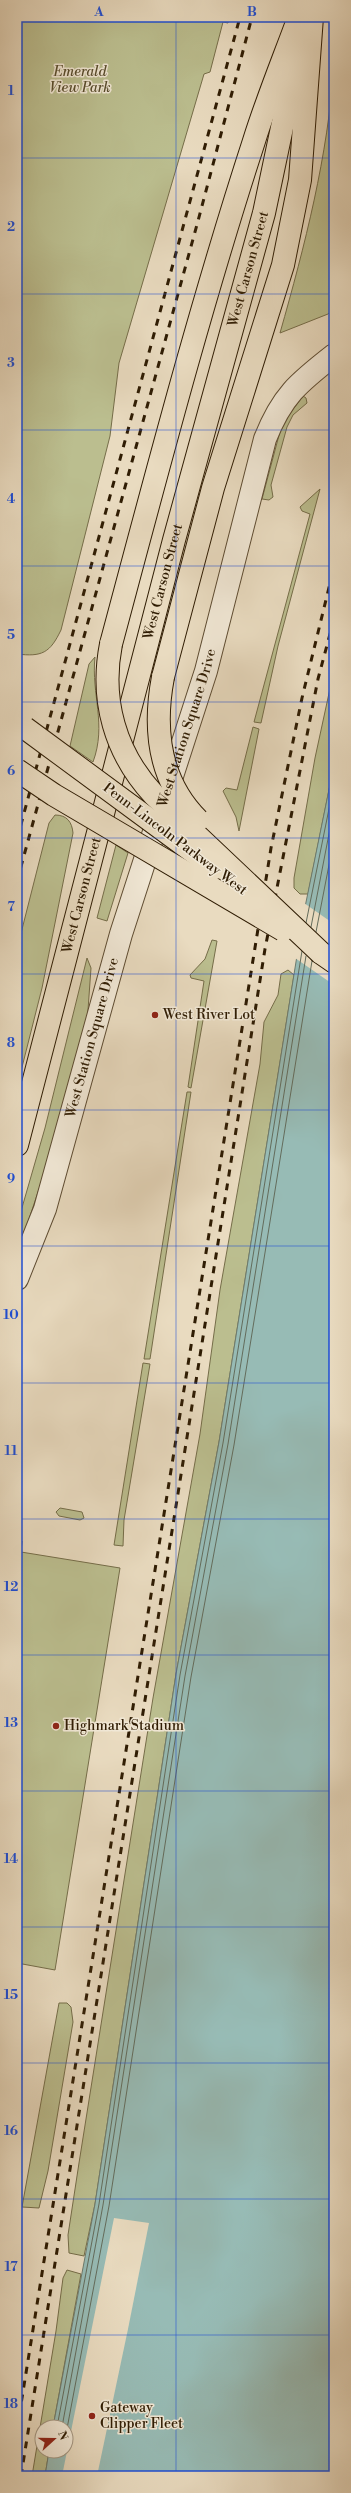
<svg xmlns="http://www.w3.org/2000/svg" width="351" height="2493" font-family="'Libre Bodoni',serif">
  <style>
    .green { fill: #bbbe8f; stroke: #756d49 }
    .water { fill: #97bbb5; stroke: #6d7b6e }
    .pier { fill: #e9dbc0 }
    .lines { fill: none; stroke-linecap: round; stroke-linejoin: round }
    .shore { stroke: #636c5c; stroke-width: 1 }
    .minor-casing { stroke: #5e4c32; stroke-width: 24 }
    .major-casing { stroke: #2f1c03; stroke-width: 24 }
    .highway-casing { stroke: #2f1c03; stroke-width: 24 }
    .minor { stroke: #f1e8d6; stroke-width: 22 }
    .major { stroke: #e9dbc0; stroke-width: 22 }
    .highway { stroke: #e9dbc0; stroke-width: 22 }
    .rail { stroke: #2f1c03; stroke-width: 3; stroke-dasharray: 7 7; stroke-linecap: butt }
    .highway-bridge-casing { stroke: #2f1c03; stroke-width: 24; stroke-linecap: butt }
    .highway-bridge { stroke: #e9dbc0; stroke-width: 22 }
    .grid { fill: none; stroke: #1d4ed8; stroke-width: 1; stroke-opacity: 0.55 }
    .poi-dot { fill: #8f2418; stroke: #f1e8d6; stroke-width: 1.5 }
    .labels { text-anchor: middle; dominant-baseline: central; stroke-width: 3; stroke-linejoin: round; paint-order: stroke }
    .park-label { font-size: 14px; font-style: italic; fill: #594d2d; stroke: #f1e8d6 }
    .street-label { font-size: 14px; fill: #2f1c03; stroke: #f1e8d6 }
    .poi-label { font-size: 14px; fill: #2f1c03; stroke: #f1e8d6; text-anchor: start }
    .neatline { fill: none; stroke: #1d4ed8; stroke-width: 1.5 }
    .grid-label { font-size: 13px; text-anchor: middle; font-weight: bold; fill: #1d4ed8 }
  </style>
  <rect width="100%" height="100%" fill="#e9dbc0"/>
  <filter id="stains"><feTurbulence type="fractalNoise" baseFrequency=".005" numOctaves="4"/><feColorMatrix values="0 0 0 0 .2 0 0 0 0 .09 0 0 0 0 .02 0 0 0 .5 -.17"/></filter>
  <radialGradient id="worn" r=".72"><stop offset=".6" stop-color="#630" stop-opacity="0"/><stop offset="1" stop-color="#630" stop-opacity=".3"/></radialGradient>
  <!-- green -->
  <g class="green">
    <path d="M17,17H229L228,23L223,22L210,72L204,74L119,363L110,436L61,630C50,653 42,657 17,654Z"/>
    <path d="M334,65V308L328,314L280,333C305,245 328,156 334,65Z"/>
    <polygon points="303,396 306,398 307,403 293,415 287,427 271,485 273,497 269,500 262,499 282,424"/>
    <polygon points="320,489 278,646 261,723 254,722 310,514 302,511 300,507"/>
    <path d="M95,657C91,695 107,724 93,762L70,746L89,664Z"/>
    <polygon points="334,670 334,765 308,894 300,894 294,888 294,878 315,758"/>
    <polygon points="253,727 259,729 239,831 236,817 223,791 226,788 237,790"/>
    <path d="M55,815C67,815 72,822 73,833L42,988L17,1087V949L49,823Z"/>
    <polygon points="116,845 128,853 107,921 97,918"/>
    <polygon points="212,940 217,941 191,1088 188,1087 204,981 191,978 190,975 205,959"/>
    <polygon points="87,958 91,968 87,1024 42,1180 17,1255 17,1225 45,1128"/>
    <polygon points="288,970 294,975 219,1442 176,1674 95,2204 84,2256 69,2253 68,2235 79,2163 153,1698 200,1434 220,1290 260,1064 264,1022 278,995 281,974"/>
    <polygon points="187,1092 191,1092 150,1359 144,1359"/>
    <polygon points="143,1363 150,1364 124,1520 123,1546 114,1545"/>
    <polygon points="60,1508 82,1512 84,1518 80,1520 59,1516 56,1512"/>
    <polygon points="17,1540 22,1541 21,1552 120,1568 55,1970 17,1963"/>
    <polygon points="59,2003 67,2003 71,2007 73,2022 48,2171 39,2208 22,2207"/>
    <polygon points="67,2270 81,2274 53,2427 42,2427 42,2451 49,2451 45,2476 32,2476 56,2331 63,2278"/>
  </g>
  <!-- water -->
  <polygon class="water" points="334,765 334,2476 45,2476 49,2451 66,2451 66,2427 53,2427 95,2204 176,1674 219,1442 304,912"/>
  <!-- pier -->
  <g class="pier">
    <polygon points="304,903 334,924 334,985 295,958"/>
    <polygon points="114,2218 149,2223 128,2329 97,2476 62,2476"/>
  </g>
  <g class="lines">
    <!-- shore -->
    <g class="shore">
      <polyline points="306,923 334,784"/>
      <polyline points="311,927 334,808"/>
      <polyline points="316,932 334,839"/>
      <polyline points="57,2427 99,2204 180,1675 223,1443 302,951"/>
      <polyline points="62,2427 103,2205 185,1676 228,1444 306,956"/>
      <polyline points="66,2434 109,2206 191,1677 234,1445 312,961"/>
    </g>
    <!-- minor casing -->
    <g class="minor-casing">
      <g id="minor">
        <path id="s1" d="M17,1279L45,1209L121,934L206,671L265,439C282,396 298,383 334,355"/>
      </g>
    </g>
    <!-- major casing -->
    <g class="major-casing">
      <g id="major">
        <path id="s2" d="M17,1145L174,540L264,213L304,23"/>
      </g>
    </g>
    <!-- highway casing -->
    <g class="highway-casing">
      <g id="highway">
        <path d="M111,644C156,476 200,307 254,141C267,99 284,58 299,17"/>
        <polyline points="163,677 213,488 283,265 300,180 312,17"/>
        <polyline points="321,953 334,962"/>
      </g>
    </g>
    <!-- minor -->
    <use href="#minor" class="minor"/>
    <!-- major -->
    <use href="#major" class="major"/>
    <!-- highway -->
    <use href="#highway" class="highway"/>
    <!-- rail -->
    <g class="rail">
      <polyline points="17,839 240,17"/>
      <polyline points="17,881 198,221 252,17"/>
      <polyline points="17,2429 271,848 302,698 334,567"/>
      <polyline points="21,2476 265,949 318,679 334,619"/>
    </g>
    <!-- highway-bridge casing -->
    <g class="highway-bridge-casing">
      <g id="highway-bridge">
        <path d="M111,644C100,700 115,753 154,795L321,953"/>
        <path d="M163,677C153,730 159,781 198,820"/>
        <polyline points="25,728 215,868"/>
        <polyline points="17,770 54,795 283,930"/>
      </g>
    </g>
    <!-- highway-bridge -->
    <use href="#highway-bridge" class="highway-bridge"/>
  </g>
  <!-- grid -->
  <path class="grid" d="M176,17V2476M17,158H334M17,294H334M17,430H334M17,566H334M17,702H334M17,838H334M17,974H334M17,1110H334M17,1246H334M17,1383H334M17,1519H334M17,1655H334M17,1791H334M17,1927H334M17,2063H334M17,2199H334M17,2335H334"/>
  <!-- markers -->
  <g class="poi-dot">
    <circle cx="155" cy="1015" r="4"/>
    <circle cx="56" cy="1726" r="4"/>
    <circle cx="92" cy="2416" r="4"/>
  </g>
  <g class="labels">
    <!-- park labels -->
    <g class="park-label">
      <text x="80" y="72">Emerald<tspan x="80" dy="16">View Park</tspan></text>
    </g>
    <!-- street labels -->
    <g class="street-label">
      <text stroke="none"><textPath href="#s2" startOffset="906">West Carson Street</textPath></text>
      <text stroke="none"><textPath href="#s2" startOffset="582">West Carson Street</textPath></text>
      <text stroke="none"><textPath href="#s1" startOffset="577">West Station Square Drive</textPath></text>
      <text transform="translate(175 839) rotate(37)">Penn-Lincoln Parkway West</text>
      <text stroke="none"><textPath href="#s2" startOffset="258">West Carson Street</textPath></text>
      <text stroke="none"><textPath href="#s1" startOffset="253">West Station Square Drive</textPath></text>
    </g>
    <!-- poi labels -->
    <g class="poi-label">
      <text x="163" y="1015">West River Lot</text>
      <text x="64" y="1726">Highmark Stadium</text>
      <text x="100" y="2408">Gateway<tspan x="100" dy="16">Clipper Fleet</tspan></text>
    </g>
  </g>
  <!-- margin -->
  <rect width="351" height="2493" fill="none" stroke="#e9dbc0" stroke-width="44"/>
  <!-- north arrow -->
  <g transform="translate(54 2439) rotate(69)"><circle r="19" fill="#f1e8d6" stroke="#a39682"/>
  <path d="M0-3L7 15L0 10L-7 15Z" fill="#8f2418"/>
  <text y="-6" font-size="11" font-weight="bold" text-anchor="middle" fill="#2f1c03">N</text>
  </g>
  <rect x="22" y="22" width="307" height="2449" class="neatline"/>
  <g class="grid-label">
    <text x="99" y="16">A</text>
    <text x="252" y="16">B</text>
    <text x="11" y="95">1</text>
    <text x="11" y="231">2</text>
    <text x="11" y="367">3</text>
    <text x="11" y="503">4</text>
    <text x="11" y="639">5</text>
    <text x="11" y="775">6</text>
    <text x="11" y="911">7</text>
    <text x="11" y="1047">8</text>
    <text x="11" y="1183">9</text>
    <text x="11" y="1319">10</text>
    <text x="11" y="1455">11</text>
    <text x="11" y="1591">12</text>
    <text x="11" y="1727">13</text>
    <text x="11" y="1863">14</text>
    <text x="11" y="1999">15</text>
    <text x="11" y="2135">16</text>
    <text x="11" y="2271">17</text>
    <text x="11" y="2408">18</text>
  </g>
  <rect width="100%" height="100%" filter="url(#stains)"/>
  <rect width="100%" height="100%" fill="url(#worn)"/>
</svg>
